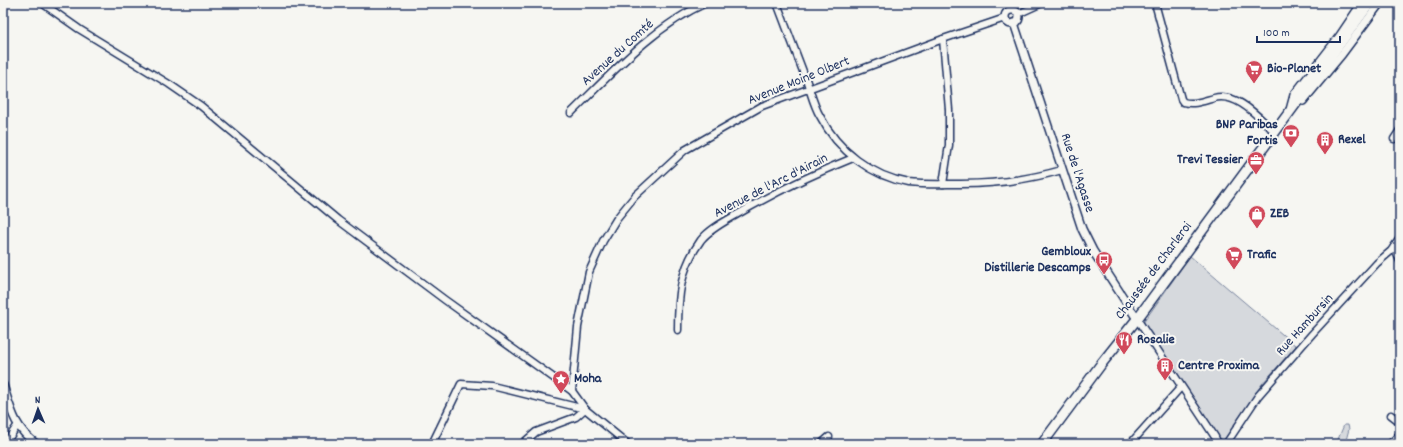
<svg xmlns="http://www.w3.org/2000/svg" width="1403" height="447" font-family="Dekko,sans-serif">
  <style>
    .green { fill: #d6d9dd; stroke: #78849e }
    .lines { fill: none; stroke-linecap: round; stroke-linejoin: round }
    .minor-casing { stroke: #1b2f5e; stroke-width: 9 }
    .tertiary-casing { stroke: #1b2f5e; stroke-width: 10 }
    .primary-casing { stroke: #1b2f5e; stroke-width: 12 }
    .minor { stroke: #f6f6f2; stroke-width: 6 }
    .tertiary { stroke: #f6f6f2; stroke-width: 7 }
    .primary { stroke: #f6f6f2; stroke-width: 9 }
    .labels { text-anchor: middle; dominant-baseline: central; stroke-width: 4; stroke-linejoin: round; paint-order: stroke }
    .street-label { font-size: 14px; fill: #1b2f5e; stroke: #f6f6f2 }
    .poi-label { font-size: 14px; font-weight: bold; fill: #1b2f5e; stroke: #f6f6f2; text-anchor: start }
  </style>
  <rect width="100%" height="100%" fill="#f6f6f2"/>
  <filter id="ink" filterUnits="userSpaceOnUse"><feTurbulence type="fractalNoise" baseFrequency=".025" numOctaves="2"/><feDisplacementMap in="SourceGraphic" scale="8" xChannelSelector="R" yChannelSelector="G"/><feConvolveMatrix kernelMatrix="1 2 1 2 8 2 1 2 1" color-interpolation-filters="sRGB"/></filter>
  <g filter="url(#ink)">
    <!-- green -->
    <g class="green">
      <polygon points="1190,256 1296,346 1262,384 1224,440 1217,437 1143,323"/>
      <polygon points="1344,425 1348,425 1349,429 1345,444 1336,444"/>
    </g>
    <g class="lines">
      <!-- minor casing -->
      <g class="minor-casing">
        <g id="minor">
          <polyline points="42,3 79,29 169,84 201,106 338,220 445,300 572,391"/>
          <path d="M777,3C787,29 797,56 807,82C811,93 814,106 820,116C838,151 871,176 909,183C926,185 944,184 961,184C997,184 1027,180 1062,170"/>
          <path d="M1155,3L1181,99L1183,102C1194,105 1203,101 1214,98C1237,92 1258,117 1274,131"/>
          <polyline points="1018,14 1042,3"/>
          <polyline points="943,39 949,110 949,145 943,184"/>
          <path d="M571,113C611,74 654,26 706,3"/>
          <polyline points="1394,139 1400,130"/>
          <polyline points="1394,247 1400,261"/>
          <polyline points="1137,319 1215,437 1218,444"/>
          <path d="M678,330C678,296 680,269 701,240C710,229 724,222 736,215C773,193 813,174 853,158"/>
          <polyline points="585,409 572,391 578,327 589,272 603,241 617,218 635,196 685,150 762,106 943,39 1005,18"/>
          <polyline points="1391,415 1400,422"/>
          <polyline points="5,444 17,426"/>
          <polyline points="432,444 461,384 492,386 585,409 628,444"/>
          <polyline points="522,444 536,432 576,417 585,409"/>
          <polyline points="821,444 829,437"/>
          <polyline points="1130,444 1181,387"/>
          <polyline points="1226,444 1258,396 1312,334 1377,263 1391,251 1400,238"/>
          <polyline points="1390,444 1400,434"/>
        </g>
      </g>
      <!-- tertiary casing -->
      <g class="tertiary-casing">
        <g id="tertiary">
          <circle cx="1012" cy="17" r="7"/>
          <polyline points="1014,23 1082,229 1093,251 1137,319"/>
          <polyline points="1303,101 1342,54 1380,3"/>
          <polyline points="1290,110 1294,95 1339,37 1362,3"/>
          <path d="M3,385C11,410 14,427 36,444"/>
        </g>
      </g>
      <!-- primary casing -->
      <g class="primary-casing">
        <polyline id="primary" points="1042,444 1102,363 1137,319 1370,3"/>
      </g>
      <!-- minor -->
      <use href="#minor" class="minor"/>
      <!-- tertiary -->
      <use href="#tertiary" class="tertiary"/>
      <!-- primary -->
      <use href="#primary" class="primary"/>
    </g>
  </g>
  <!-- icons -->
  <defs>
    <g id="supermarket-pin" transform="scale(0.9)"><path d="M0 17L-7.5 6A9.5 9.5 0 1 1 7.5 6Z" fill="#d1495b" stroke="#f6f6f2"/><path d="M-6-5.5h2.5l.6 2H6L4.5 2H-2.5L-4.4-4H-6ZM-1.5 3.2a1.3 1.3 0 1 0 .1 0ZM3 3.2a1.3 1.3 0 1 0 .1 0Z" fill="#fff"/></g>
    <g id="bank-pin" transform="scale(0.9)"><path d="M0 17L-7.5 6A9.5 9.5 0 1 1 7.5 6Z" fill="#d1495b" stroke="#f6f6f2"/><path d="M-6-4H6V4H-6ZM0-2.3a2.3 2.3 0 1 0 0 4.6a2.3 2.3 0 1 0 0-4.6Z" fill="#fff"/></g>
    <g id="building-pin" transform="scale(0.9)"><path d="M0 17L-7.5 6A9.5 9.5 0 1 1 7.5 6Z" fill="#d1495b" stroke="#f6f6f2"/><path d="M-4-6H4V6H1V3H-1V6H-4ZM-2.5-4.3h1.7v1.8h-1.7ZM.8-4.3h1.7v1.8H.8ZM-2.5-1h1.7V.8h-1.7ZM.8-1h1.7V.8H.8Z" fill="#fff"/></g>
    <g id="office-pin" transform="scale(0.9)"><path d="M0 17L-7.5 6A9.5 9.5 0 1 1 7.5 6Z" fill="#d1495b" stroke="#f6f6f2"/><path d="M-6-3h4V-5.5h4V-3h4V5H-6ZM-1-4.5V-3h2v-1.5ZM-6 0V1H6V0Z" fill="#fff"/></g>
    <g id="shop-pin" transform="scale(0.9)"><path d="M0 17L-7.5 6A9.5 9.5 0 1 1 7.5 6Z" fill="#d1495b" stroke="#f6f6f2"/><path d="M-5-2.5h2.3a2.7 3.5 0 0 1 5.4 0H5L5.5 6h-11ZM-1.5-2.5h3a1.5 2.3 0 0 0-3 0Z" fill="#fff"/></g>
    <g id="bus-pin" transform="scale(0.9)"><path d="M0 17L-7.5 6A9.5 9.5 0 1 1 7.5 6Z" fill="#d1495b" stroke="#f6f6f2"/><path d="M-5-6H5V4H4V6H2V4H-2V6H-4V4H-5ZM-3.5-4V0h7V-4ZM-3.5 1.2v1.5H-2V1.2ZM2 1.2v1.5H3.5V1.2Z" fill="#fff"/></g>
    <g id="restaurant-pin" transform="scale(0.9)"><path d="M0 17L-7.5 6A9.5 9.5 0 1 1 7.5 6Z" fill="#d1495b" stroke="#f6f6f2"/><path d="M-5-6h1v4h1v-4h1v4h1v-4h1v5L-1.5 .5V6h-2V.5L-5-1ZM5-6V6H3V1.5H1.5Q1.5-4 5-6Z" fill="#fff"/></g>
    <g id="sight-pin" transform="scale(0.9)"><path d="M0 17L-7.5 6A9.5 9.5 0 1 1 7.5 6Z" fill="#d1495b" stroke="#f6f6f2"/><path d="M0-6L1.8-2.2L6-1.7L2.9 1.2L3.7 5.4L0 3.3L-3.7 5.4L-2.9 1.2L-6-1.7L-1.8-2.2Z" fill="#fff"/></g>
  </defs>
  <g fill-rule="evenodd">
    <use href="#supermarket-pin" x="1254" y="69"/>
    <use href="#bank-pin" x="1291" y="133"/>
    <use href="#building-pin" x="1325" y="140"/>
    <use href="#office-pin" x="1256" y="160"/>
    <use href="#shop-pin" x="1257" y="214"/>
    <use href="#supermarket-pin" x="1234" y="255"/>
    <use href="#bus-pin" x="1104" y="260"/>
    <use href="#restaurant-pin" x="1124" y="340"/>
    <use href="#building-pin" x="1165" y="366"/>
    <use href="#sight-pin" x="561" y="379"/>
  </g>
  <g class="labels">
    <!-- street labels -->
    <g class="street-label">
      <text transform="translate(618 53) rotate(-42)">Avenue du Comté</text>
      <text transform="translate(799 81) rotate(-22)">Avenue Moine Olbert</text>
      <text transform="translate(1077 173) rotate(72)">Rue de l'Agasse</text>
      <text transform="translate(771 186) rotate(-27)">Avenue de l'Arc d'Airain</text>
      <text transform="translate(1154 271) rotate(-53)">Chaussée de Charleroi</text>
      <text transform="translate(1305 325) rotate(-48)">Rue Hambursin</text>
    </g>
    <!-- poi labels -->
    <g class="poi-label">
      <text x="1267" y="69">Bio-Planet</text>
      <text x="1278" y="125" text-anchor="end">BNP Paribas<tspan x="1278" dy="16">Fortis</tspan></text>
      <text x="1338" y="140">Rexel</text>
      <text x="1243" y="160" text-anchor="end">Trevi Tessier</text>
      <text x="1270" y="214">ZEB</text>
      <text x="1091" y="252" text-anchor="end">Gembloux<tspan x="1091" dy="16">Distillerie Descamps</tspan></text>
      <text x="1247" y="255">Trafic</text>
      <text x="1137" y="340">Rosalie</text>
      <text x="1178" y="366">Centre Proxima</text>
      <text x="574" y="379">Moha</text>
    </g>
  </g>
  <!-- margin -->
  <rect width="1403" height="447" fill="none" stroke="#f6f6f2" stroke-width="16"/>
  <rect x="8" y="8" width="1387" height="431" fill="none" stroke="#1b2f5e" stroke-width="1.5" filter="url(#ink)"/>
  <!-- north arrow -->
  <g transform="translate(38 409) rotate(358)" stroke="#f6f6f2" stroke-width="3" paint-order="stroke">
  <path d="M0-3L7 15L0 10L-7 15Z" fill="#1b2f5e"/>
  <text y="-6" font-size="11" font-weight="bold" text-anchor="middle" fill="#1b2f5e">N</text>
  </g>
  <!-- scale -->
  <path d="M1257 36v6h83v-6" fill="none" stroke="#1b2f5e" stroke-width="2"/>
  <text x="1263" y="36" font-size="12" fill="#1b2f5e" stroke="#f6f6f2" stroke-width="3" paint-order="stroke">100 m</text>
</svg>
